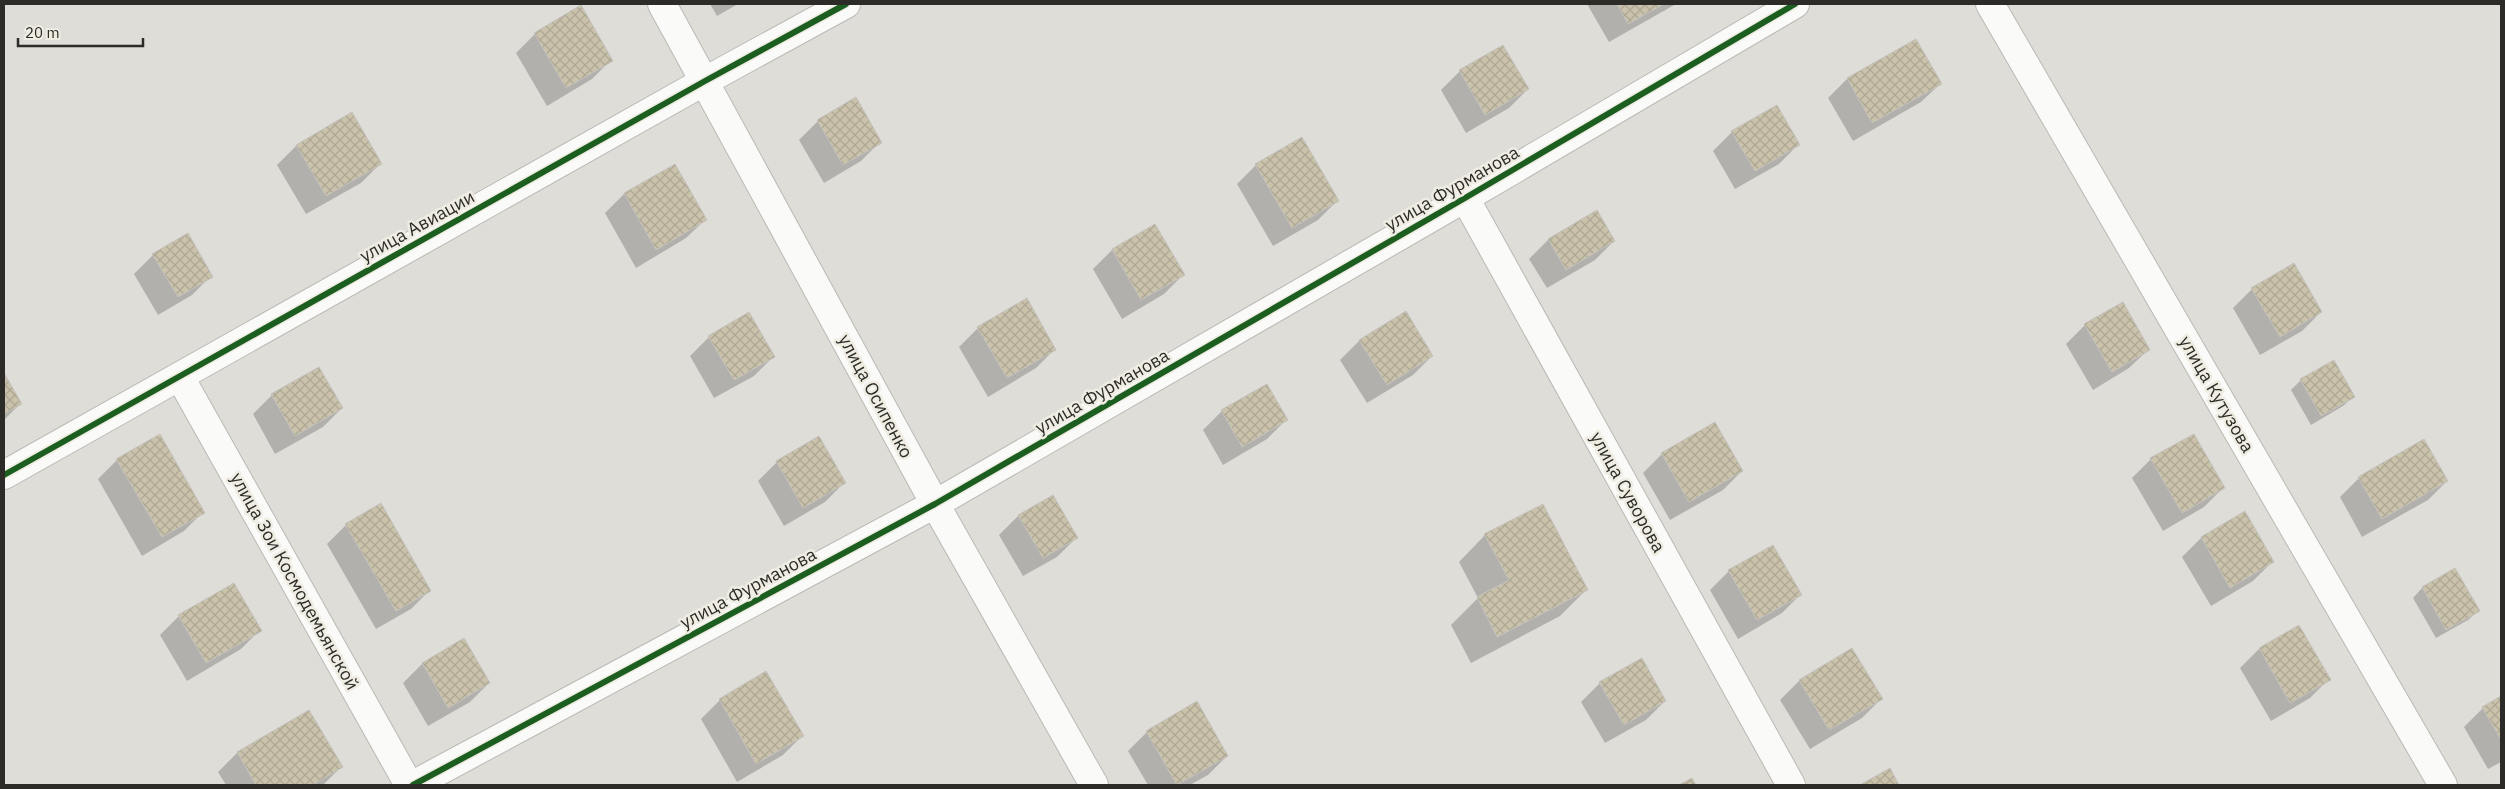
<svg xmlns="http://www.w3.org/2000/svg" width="2505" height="789" font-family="'IBM Plex Sans',sans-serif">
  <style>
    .shadow { fill: #0003 }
    .building { fill: url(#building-cross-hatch); stroke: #c3c2be }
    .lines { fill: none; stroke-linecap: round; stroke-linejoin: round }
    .minor-casing { stroke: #bbb9b5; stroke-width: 30 }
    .minor { stroke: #fafaf9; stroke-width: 28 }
    .cycleway-casing { stroke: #efece2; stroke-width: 9 }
    .cycleway { stroke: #1b5e20; stroke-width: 6 }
    .labels { text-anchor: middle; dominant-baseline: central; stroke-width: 5; stroke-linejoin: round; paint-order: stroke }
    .street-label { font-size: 18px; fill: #2c2b27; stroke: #efece2 }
  </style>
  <defs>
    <pattern id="building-cross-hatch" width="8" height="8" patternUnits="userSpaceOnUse" patternTransform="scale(1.25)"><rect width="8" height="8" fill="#cac2ab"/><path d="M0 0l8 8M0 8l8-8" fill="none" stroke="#aea793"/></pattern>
  </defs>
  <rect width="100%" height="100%" fill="#dfddd8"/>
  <!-- shadow -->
  <g class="shadow">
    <polygon points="710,4 738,4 717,16"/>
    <polygon points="1587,4 1676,4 1609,42"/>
    <polygon points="535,34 611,60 592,79 547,106 516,53"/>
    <polygon points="1916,41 1940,84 1921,102 1853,141 1828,98 1847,79"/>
    <polygon points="1460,71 1528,89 1509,108 1466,133 1441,90"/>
    <polygon points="818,121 880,142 861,161 824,183 799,140"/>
    <polygon points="1732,132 1798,145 1779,164 1735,189 1713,151"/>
    <polygon points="296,146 380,164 361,183 306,214 277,165"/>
    <polygon points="1256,165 1337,201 1318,220 1273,246 1237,184"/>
    <polygon points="674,166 705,220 686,238 636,268 605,213 624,194"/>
    <polygon points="1597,212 1614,241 1595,260 1547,288 1529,259 1548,240"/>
    <polygon points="1155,226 1183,275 1164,294 1122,319 1093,269 1112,250"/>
    <polygon points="153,255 211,276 192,295 158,315 134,274"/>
    <polygon points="2252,289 2321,312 2302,331 2260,355 2233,308"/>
    <polygon points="1405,313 1432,356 1413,375 1367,403 1340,360 1359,341"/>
    <polygon points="2085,325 2148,350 2129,368 2093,390 2066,344"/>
    <polygon points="978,328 1055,349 1036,368 988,397 959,347"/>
    <polygon points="709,337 773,357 754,376 714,398 690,356"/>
    <polygon points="4,375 20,404 4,420"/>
    <polygon points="2301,380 2353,397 2343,406 2311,425 2291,390"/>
    <polygon points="272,395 342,408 323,427 275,454 253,414"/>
    <polygon points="1222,411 1286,420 1267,439 1223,465 1203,430"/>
    <polygon points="1714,424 1742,471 1723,490 1670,520 1643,473 1662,454"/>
    <polygon points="2151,459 2223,488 2204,507 2163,531 2132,478"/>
    <polygon points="117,460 203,512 184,531 142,556 98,479"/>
    <polygon points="777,462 844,483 825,502 784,526 758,481"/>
    <polygon points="2359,478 2447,481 2428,500 2362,537 2340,497"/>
    <polygon points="1052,497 1076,538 1057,557 1023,576 999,535 1018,516"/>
    <polygon points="346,525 430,590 411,609 376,629 327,544"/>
    <polygon points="1485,535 1586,590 1560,616 1471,663 1451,625 1478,598 1459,562"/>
    <polygon points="2201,538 2272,562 2253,581 2211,606 2182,557"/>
    <polygon points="2454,569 2478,611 2468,620 2436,638 2413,598 2422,588"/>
    <polygon points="1729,571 1801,594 1782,613 1738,639 1710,590"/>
    <polygon points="179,616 260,630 241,649 187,681 160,635"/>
    <polygon points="2298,626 2329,679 2310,698 2271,721 2240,668 2259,649"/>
    <polygon points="464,640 489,683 470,702 428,726 403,683 422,664"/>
    <polygon points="1852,650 1881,699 1862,718 1810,749 1780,700 1799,681"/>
    <polygon points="766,673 802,736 783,755 737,782 701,719 720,700"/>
    <polygon points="1600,683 1665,701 1646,720 1605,743 1581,702"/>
    <polygon points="2501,698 2501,762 2488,769 2464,727 2483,708"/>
    <polygon points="309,712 341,767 323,785 226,785 218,772 237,753"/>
    <polygon points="1147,732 1227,756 1208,775 1190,785 1148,785 1128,751"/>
  </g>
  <!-- building -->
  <g class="building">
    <polygon points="1617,4 1664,4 1628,24"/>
    <polygon points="581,5 613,61 566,88 534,33"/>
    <polygon points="1916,39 1942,84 1872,123 1847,78"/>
    <polygon points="1503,45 1529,89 1485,115 1459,70"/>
    <polygon points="856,97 882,143 843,165 817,120"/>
    <polygon points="1777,105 1800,145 1755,171 1731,131"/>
    <polygon points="352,112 382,164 326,196 296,145"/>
    <polygon points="1302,137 1339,201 1292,228 1255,164"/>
    <polygon points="675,164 707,220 656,250 624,193"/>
    <polygon points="1597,210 1615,241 1566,270 1548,239"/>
    <polygon points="1155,224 1185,275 1141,300 1112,249"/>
    <polygon points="188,233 213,277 178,297 152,254"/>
    <polygon points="2294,263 2322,312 2280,337 2251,288"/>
    <polygon points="1027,298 1056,350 1007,378 977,327"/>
    <polygon points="2123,302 2150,350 2112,372 2084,324"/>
    <polygon points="1406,311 1433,356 1387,385 1359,340"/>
    <polygon points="749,312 775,357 734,380 708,336"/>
    <polygon points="2334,360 2355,397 2321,416 2300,379"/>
    <polygon points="319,367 343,408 295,436 271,394"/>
    <polygon points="4,373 22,404 4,414"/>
    <polygon points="1267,384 1288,420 1242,447 1221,410"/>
    <polygon points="1715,422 1743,471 1689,502 1661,453"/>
    <polygon points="160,434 205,513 162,537 116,459"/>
    <polygon points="2194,434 2225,488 2182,513 2150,458"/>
    <polygon points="819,436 846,483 803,508 776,461"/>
    <polygon points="2424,439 2448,481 2382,519 2358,477"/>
    <polygon points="1053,495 1078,538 1043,558 1018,515"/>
    <polygon points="381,503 431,591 396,611 345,524"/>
    <polygon points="1543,504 1588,590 1497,637 1477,597 1509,580 1484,534"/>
    <polygon points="2245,511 2274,562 2230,588 2201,537"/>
    <polygon points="1773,545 1802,595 1757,620 1728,570"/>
    <polygon points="2455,568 2480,611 2446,630 2422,587"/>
    <polygon points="234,583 262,631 206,663 178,615"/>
    <polygon points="2299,625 2331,680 2290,703 2259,648"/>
    <polygon points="464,638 490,683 448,708 422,663"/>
    <polygon points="1852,648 1883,699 1829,730 1799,680"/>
    <polygon points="1642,658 1666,701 1624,725 1599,682"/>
    <polygon points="766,671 804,736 756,764 719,699"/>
    <polygon points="2501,696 2501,740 2482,707"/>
    <polygon points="1197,701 1228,756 1177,785 1146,731"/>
    <polygon points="309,710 343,767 312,785 256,785 237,752"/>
    <polygon points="1890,768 1899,785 1860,785"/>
    <polygon points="1692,778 1696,785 1679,785"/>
  </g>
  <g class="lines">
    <!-- minor casing -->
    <g class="minor-casing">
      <g id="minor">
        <polyline points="662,4 935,504 1094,785"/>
        <polyline points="1990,4 2443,785"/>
        <polyline points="1465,198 1791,785"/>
        <polyline points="180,377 409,785"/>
        <polyline points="4,475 705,81 846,4"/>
        <polyline points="413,785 935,504 1465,198 1795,4"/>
      </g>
    </g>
    <!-- minor -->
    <use href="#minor" class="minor"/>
    <!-- cycleway casing -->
    <g class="cycleway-casing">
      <g id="cycleway">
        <polyline points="4,475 705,81 846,4"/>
        <polyline points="413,785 935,504 1465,198 1795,4"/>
      </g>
    </g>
    <!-- cycleway -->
    <use href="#cycleway" class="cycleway"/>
  </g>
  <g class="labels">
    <!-- street labels -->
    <g class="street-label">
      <text transform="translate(1452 188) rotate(-30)">улица Фурманова</text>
      <text transform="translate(417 226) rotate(-29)">улица Авиации</text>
      <text transform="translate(1102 391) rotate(-30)">улица Фурманова</text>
      <text transform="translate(2217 394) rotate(60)">улица Кутузова</text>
      <text transform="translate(876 396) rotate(62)">улица Осипенко</text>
      <text transform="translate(1628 492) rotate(61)">улица Суворова</text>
      <text transform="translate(295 581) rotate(61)">улица Зои Космодемьянской</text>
      <text transform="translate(748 588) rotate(-28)">улица Фурманова</text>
    </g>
  </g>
  <!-- border -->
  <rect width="2505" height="789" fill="none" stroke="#2c2b27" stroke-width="10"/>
  <!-- scale -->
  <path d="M18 38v8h125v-8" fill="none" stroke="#2c2b27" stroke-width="2.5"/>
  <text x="25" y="38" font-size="15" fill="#2c2b27" stroke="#efece2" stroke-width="4" paint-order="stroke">20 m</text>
</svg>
